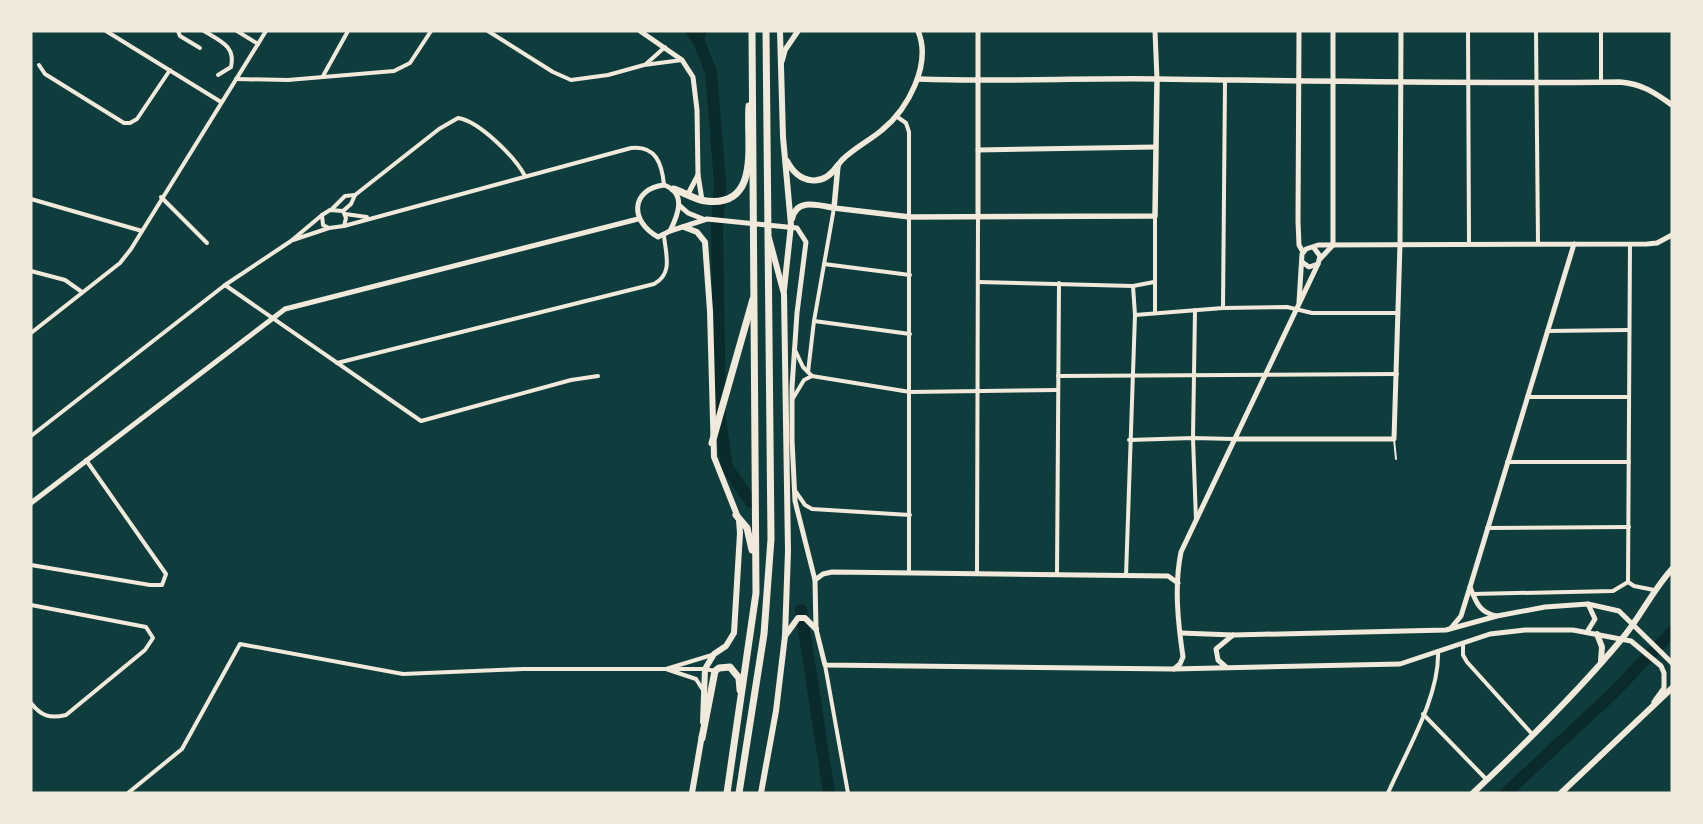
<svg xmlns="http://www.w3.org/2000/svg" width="1703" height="824" font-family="Karla,sans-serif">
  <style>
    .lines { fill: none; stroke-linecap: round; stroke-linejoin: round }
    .canal { stroke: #0a2a2b; stroke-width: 8 }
    .river { stroke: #0a2a2b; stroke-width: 12 }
    .service { stroke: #f1e9da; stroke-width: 2 }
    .minor { stroke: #f1e9da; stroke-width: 4 }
    .tertiary { stroke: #f1e9da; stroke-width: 5 }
    .secondary { stroke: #f1e9da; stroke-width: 5.5 }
    .primary { stroke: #f1e9da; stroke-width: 6 }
    .motorway { stroke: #f1e9da; stroke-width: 7 }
  </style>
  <rect width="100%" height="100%" fill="#0f3d3e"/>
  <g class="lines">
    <!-- canal -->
    <polyline class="canal" points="699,42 703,31"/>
    <!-- river -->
    <g class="river">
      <polyline points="691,31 699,42 711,72 720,183 717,229 720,419 727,467 751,502"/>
      <polyline points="801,610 829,793"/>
      <polyline points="1506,793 1611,695 1672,632"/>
    </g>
    <!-- service -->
    <polyline class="service" points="1394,439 1396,459"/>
    <!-- minor -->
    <g class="minor">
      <polyline points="106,31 221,102"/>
      <polyline points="178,31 180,36 200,48"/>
      <path d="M204,31C220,41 236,46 231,67L218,75"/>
      <polyline points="237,31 258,44"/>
      <polyline points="488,31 553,72 571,80 608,75 644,65 682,60"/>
      <polyline points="1468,31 1469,243"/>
      <polyline points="1536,31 1538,243"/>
      <polyline points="646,64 665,47"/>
      <polyline points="39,65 45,74 124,123 130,123 137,119 170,70"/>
      <polyline points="323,76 348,31"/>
      <polyline points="236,79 288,80 394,71 410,63 431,31"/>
      <polyline points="1601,82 1601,31"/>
      <polyline points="896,116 906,123 909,132 909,573"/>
      <polyline points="161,197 207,243"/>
      <polyline points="31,199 142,231"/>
      <polygon points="330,210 343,211 346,218 344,226 329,228 323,225 322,215"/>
      <polyline points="331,210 345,196 355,195"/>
      <path d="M343,211L351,204L355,195L439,129L458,118C479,121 515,157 525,176"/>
      <polyline points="345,214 367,217"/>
      <polyline points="1155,216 1155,313"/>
      <path d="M344,226L631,148C656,145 662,164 664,185"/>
      <polyline points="293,240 329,228"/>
      <polyline points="824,264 910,275"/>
      <polyline points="31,271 65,280 82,292"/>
      <polyline points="978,282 1133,286 1154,282"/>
      <polyline points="225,285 421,421 571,380 598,376"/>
      <polyline points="1223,308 1225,81"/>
      <polyline points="1195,310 1193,438 1196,520"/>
      <polyline points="1135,315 1223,308 1287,307 1312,313 1397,313"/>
      <polyline points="814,321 910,334"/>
      <polyline points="1547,331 1628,330"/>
      <polyline points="31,333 120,263 131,249 266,31"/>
      <polyline points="795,350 803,367 812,376 910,392 1057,390"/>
      <path d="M337,363L654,284C673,274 666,255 664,236"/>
      <polyline points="808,372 814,321 834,208"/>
      <polyline points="1058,376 1397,374"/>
      <polyline points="1527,397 1629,397"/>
      <polyline points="792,400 804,380 812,376"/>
      <polyline points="31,436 225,285 291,241 322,215"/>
      <polyline points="1129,440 1193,438 1234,439"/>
      <polyline points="1507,462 1629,462"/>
      <polyline points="796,492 805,505 812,509 910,515"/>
      <polyline points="1487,528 1629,527"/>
      <polyline points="31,565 150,585 162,585 166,574 86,460"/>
      <polyline points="977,574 978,216"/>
      <polyline points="1057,574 1059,283"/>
      <polyline points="1126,576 1135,315 1133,286"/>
      <polyline points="1628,582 1630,244"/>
      <polyline points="1628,582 1634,586 1654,590"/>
      <polyline points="1473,594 1613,591 1628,582"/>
      <path d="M31,605L146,627L153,638L145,650L66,715C50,719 41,716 31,703"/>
      <polyline points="1463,643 1463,655 1467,662 1533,735"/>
      <polyline points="825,665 848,793"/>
      <polyline points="666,669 712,655"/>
      <polyline points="674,669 705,669 715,671"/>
      <polyline points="1423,714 1487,780"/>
      <polyline points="128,793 182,749 240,644 403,674 523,669 666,669 696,679 703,690"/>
      <path d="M1388,793C1406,752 1440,696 1438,651"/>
    </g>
    <!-- tertiary -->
    <g class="tertiary">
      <polyline points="640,31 682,60 693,77 697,110 698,175 702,200"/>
      <polyline points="1155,31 1157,79"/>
      <polyline points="1299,31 1298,221 1299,245 1303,252"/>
      <polyline points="1333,31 1333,245"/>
      <polyline points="978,150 1156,147"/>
      <path d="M664,185C687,193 678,215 670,231L658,237C629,221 631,189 664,185Z"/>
      <polyline points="688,194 698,175"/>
      <polyline points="679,205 688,213 703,219"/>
      <polyline points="978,216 978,31"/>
      <polyline points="670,231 707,219 797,228 806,242 797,313 792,387 792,440 795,501 815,580"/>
      <polyline points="1320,259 1333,245"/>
      <polyline points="1302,262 1309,267 1318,264 1320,256 1314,248"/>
      <polyline points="1299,302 1302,254 1306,249 1318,245 1647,244 1657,243 1672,235"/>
      <polyline points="1234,439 1394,439 1400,244 1401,31"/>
      <polyline points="31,503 285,309 638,219"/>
      <polyline points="1178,583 1168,576 832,572 823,574 815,580 816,629 825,665 1173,669 1400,664 1490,634 1525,630 1573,630 1631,641 1661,666 1664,673 1664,688 1654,702"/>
      <path d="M1470,587C1476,602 1479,612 1496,616"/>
      <polyline points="1451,628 1461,616 1470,587 1574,244"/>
      <polyline points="1587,632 1595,619 1588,604"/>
      <polyline points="1181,633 1233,635 1446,630 1497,616 1545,607 1588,604 1619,611 1672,663"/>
      <polyline points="1226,667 1218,660 1216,649 1233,635"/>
      <path d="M1174,669L1180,664L1183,657C1178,623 1174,586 1181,552L1318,264"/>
    </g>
    <!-- secondary -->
    <g class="secondary">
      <path d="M918,31C932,64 908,109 882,130C869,141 854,148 842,160L838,165L834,208L910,217L1155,216L1157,79"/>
      <polyline points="782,61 785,50 798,31"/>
      <path d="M919,79C998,82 1078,78 1157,79C1312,81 1465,84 1620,82C1642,84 1654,92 1672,105"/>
    </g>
    <!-- primary -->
    <g class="primary">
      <polyline points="780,31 783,137 791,225 784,290"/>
      <path d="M787,161C799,184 823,188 838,165"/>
      <path d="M792,219C796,198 818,205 834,208"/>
      <polyline points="684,227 697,232 705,242 710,311 714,457 739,520 740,533 734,633 726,646 714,654 705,669 703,722"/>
      <polyline points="1597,634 1602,647 1601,661"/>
      <polyline points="785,636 798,618 805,618 816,629"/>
      <polyline points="692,793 702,735"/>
      <polyline points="761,793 776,711 785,636 788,551 784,294 769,238"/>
      <path d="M1473,793C1524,745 1576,694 1621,640C1640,618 1652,591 1672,569"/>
      <polyline points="1561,793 1672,688"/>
    </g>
    <!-- motorway -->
    <g class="motorway">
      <path d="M673,189C684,192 695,200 706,201C762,208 746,141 749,106"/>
      <polyline points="712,443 753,299"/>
      <polyline points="736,515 747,528 752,550"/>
      <polyline points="702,738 715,671 719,668 730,667 739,678 740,690"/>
      <polyline points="727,793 756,593 752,31"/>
      <polyline points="739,793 764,634 771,539 766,31"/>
    </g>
  </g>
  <!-- border -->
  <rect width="1703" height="824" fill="none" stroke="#f1e9da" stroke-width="65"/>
</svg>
